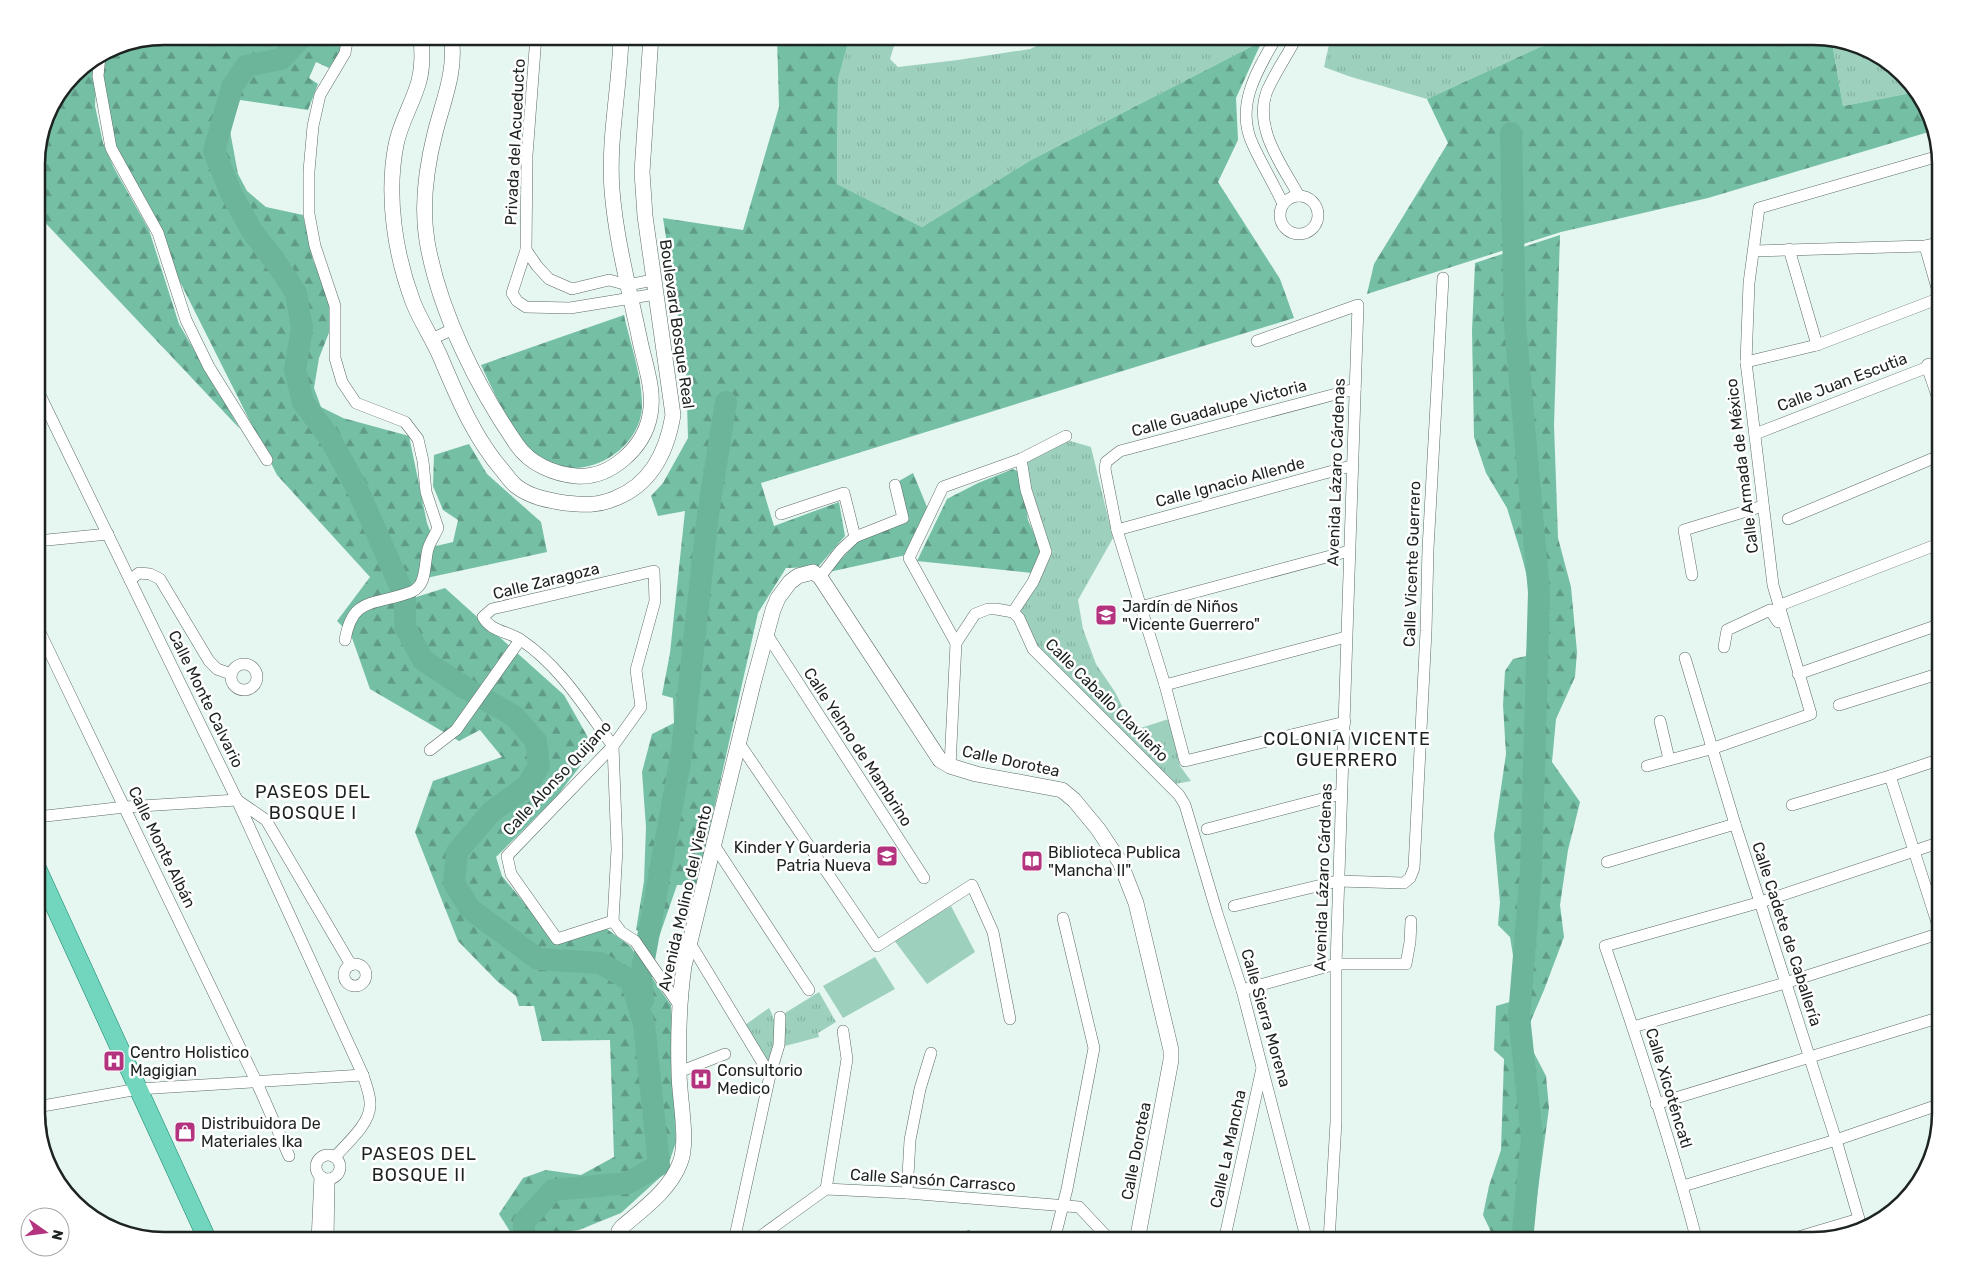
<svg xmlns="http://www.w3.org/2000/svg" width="1977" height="1277" font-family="Rubik,sans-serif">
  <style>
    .grass { fill: url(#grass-tufts) }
    .forest { fill: url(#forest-firs) }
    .pitch { fill: #9dd1bd }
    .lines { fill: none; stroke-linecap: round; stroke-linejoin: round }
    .river { stroke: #6cb59b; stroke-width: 22 }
    .street-casing { stroke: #5e6b66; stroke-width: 12 }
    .secondary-casing { stroke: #5e6b66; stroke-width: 16 }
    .primary-casing { stroke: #17866a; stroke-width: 19 }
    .street { stroke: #fff; stroke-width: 11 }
    .secondary { stroke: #fff; stroke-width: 15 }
    .primary { stroke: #72d6be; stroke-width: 18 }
    .labels { text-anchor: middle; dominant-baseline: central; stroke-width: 5; stroke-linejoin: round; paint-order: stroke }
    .street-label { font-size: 16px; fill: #1d2321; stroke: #fff }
    .poi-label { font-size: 16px; fill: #1d2321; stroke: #fff; text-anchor: start }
    .neighbourhood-label { font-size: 18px; letter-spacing: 1px; fill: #1d2321; stroke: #fff }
    .rim { fill: none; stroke: #1d2321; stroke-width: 2.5 }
  </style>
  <defs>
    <pattern id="grass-tufts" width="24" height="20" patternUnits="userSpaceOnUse" patternTransform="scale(1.25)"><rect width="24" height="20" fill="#9dd1bd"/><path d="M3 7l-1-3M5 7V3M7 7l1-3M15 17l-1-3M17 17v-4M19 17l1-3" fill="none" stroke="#87b3a2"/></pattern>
    <pattern id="forest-firs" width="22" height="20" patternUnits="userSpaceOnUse" patternTransform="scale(1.25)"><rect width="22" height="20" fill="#75bfa5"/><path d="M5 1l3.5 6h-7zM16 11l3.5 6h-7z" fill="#5f9b86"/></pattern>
  </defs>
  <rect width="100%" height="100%" fill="#e6f6f0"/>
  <!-- grass -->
  <g class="grass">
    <polygon points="850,36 897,36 890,59 898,67 958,60 1030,49 1059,36 1265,36 1262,41 1031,160 922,227 837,184 838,78"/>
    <polygon points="1331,36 1583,36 1540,47 1427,99 1348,76 1324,67"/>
    <polygon points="1832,42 1884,58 1916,92 1843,106"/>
    <polygon points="1067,440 1091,447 1113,538 1078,600 1083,629 1096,664 1115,692 1134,730 1169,719 1180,766 1191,781 1175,784 1034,644 1018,611 1051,553 1028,484 1026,461"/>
    <polygon points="819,992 836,1022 818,1033 819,1037 785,1046 785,1013"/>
    <path d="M769,1008C780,1028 776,1044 768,1065L745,1025Z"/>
  </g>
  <!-- forest -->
  <g class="forest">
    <polygon points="164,36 343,36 342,49 329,68 316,62 309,78 318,84 308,110 240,100 230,131 238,174 247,191 266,207 303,215 313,260 331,303 330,330 319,358 314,388 321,407 343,418 409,436 427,523 436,546 453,542 458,520 443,510 433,486 434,455 469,444 487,474 541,522 547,552 417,580 412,585 410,599 445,588 564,695 594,748 558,795 496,857 502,876 557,943 607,929 630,946 671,1005 676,1142 666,1172 621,1213 579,1230 554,1233 555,1241 505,1241 511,1233 499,1214 523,1178 546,1170 581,1175 614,1157 610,1040 542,1041 534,1006 519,1006 516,996 497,981 458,941 415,832 433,781 502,757 480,730 459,741 370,689 351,635 337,621 370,577 277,475 174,270 115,148 106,105 101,55 115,46"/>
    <polygon points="777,36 850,36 838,79 837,184 922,227 1031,160 1262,41 1236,98 1238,140 1218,182 1280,279 1294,318 761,483 774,526 839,502 845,536 818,567 786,568 758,613 697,885 677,885 659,937 636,930 644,881 646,827 642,772 652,734 674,723 673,698 662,695 670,653 685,511 658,516 651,496 663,483 688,438 686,367 663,218 743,230 779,107"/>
    <polygon points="1583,36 1813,36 1832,42 1843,106 1916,92 1924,100 1932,131 1708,198 1561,232 1367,294 1374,264 1448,143 1427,99 1540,47"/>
    <polygon points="97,58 95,106 103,143 114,168 149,230 179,324 240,429 37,214 37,156 46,115 74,73"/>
    <polygon points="1560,235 1554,425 1558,538 1571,587 1577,652 1575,677 1556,719 1552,762 1580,802 1568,850 1560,905 1564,937 1544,990 1529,1025 1532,1049 1546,1076 1549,1108 1531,1241 1492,1241 1493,1236 1483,1215 1489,1186 1501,1150 1504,1059 1494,1050 1496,1006 1513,1001 1517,980 1510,937 1498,925 1500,902 1494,836 1506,754 1503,705 1505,671 1513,659 1526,656 1533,601 1522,557 1507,508 1486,473 1474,437 1472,331 1475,263"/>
    <path d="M624,315C630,343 643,379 642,408C640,441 606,468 574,468C558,468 537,459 526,448C522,444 519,437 516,432C502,411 492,388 481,365Z"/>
    <polygon points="1013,469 1021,473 1028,520 1042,551 1032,573 917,561 947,499 978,483"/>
    <polygon points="913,473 927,507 906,555 829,572 858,541 906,519 899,481"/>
    <polygon points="970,1230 968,1241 921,1241"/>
  </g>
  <!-- pitch -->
  <g class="pitch">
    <polygon points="951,906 975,952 927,984 894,940"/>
    <polygon points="875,957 895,989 843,1018 823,986"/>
  </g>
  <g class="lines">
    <!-- river -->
    <g class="river">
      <polyline points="303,36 281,59 246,66 232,87 214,151 231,193 252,231 277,264 296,293 302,328 295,370 303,402 329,437 356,486 405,597 405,627 423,660 467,689 514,716 536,741 539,766 527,786 491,812 457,852 454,883 470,909 538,959 600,963 631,981 644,1024 659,1165 628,1183 553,1190 524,1222 524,1241"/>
      <polyline points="1511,133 1515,325 1539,592 1531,871 1519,1016 1532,1137 1522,1241"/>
      <polyline points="643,1000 641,976 682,751 708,514 726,402"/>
    </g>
    <!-- street casing -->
    <g class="street-casing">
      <g id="street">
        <polyline points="536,36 527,155 526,250 512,293 517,301 526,307 570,308 656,294"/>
        <path d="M1277,36C1258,69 1234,106 1253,145C1262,165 1274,184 1283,204"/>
        <path d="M1297,36C1288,55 1275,72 1267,91C1253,128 1282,165 1299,196"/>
        <polyline points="100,56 98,76 111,148 158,233 186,320 209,367 267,460"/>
        <circle cx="1299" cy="215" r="19"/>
        <polyline points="1925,246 1941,302"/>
        <polyline points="1789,249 1817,345"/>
        <polyline points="526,250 537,266 549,279 572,289 609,280 628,285 653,280"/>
        <polyline points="1754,251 1925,246 1941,242"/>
        <polyline points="432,339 453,329"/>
        <polyline points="1257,341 1358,305 1336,964 1336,1122 1329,1241"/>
        <polyline points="1746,362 1817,345 1940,298"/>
        <path d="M37,389L237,800L363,1075C366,1085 371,1096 370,1106C369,1125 347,1143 335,1157"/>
        <polyline points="1755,434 1941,362"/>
        <polyline points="781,514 844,493 855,537"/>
        <polyline points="1788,519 1941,455"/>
        <polyline points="1117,530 1351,466"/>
        <polyline points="37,541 108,534"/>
        <polyline points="1692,575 1684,530 1763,506"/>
        <polyline points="820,577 840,551 855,537 903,518 895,485"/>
        <polyline points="130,580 139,573 150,574 160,579 209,661 217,669 231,674"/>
        <polyline points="1778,606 1941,543"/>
        <polyline points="1140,607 1349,551"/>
        <polyline points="1013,612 1033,582 1046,552 1026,490 1021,459"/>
        <polyline points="37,626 257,1083 289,1156"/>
        <polyline points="766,633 924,878"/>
        <path d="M345,640C352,600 369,605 402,595C409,593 414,592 419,586C426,578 425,560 428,549C430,542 435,535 438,528L426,492L423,461L418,439L405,422L356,403L342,382L335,358V306L315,246L309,214V171L313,126L320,95L345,53L348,36"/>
        <polyline points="956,643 909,558 943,487 1021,459 1066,436"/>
        <polyline points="1724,647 1727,630 1770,610 1778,622 1783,621"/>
        <polyline points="1685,658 1735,824 1836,1140 1859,1219 1785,1241"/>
        <circle cx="244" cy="677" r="13"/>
        <polyline points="1798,674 1941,624"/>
        <polyline points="1165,685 1346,637"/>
        <polyline points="1839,705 1941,673"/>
        <polyline points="1660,721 1669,759"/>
        <polyline points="1345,722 1185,761 1165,685 1117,530 1105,469 1106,462 1120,451 1355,389"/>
        <polyline points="739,743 877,946 972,885 993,932 1010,1019"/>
        <path d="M613,746C585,708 561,667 521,640C508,631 491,632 483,617L492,609L654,571L655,601L636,670L641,707L613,746L507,856L511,874L557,939L613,921"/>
        <polyline points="613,746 617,849 613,921 621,932 635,941 679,1005"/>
        <polyline points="430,750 456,730 520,640"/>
        <polyline points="950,766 956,643 975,614 988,609 996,609 1013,612 1019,618 1033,649 1179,795 1185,805 1217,913 1242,990 1307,1241"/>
        <polyline points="1647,766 1714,748 1811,714 1773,585 1746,362 1749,283 1759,208 1939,156"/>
        <polyline points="1890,776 1941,935"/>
        <polyline points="1792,805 1890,776 1941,759"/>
        <polyline points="37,817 125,807 237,800 266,820 351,965"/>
        <polyline points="1207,829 1341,794"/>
        <polyline points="714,845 809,990"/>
        <polyline points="1607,862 1735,824"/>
        <polyline points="1234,906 1338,881 1404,883 1410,878 1414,868 1426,631 1428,549 1443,278"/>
        <polyline points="690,943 770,1075 734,1241"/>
        <circle cx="355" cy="975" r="11"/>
        <polyline points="1242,990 1336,964 1406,964 1410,942 1411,921"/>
        <polyline points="1633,1027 1785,983 1941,933"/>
        <polyline points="679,1072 725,1054"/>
        <polyline points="770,1075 779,1045 780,1017"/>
        <polyline points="1656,1104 1941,1017"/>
        <polyline points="37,1107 138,1089 363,1075"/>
        <circle cx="328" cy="1167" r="12"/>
        <polyline points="1683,1186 1836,1140 1941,1104"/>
        <polyline points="826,1189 847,1059 843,1031"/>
        <polyline points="907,1193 910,1140 920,1089 931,1053"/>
        <polyline points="1307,1240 1325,1241"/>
        <polyline points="317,1241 320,1176"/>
        <polyline points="328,1241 329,1179"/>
        <polyline points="754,1241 826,1189 907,1193 1079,1207 1111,1241"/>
        <polyline points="1054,1241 1067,1189 1094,1048 1063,918"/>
        <polyline points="1224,1241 1262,1068"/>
        <path d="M1697,1241C1671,1141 1639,1044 1605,946L1761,902L1941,842"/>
      </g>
    </g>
    <!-- secondary casing -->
    <g class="secondary-casing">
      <g id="secondary">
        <path d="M421,36C422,51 423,66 419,81C413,103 400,123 396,145C386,196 395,254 413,302C420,320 432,338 440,356C457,396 474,438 503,471C507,476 511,482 516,486C530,497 547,500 565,503C584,505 598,506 616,498C651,484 667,451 673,415L645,216L642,172L651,36"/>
        <path d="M451,36C457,70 443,101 435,133C426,169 421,205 427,241C439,311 477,387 517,445C530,464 554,474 576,476C610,479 644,448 650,415C655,391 645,365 640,341C630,292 616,241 612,190C608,139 620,87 621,36"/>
        <polyline points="1929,366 1941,401"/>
        <polyline points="37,1107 40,1134"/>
        <path d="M617,1241L619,1231L622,1227C643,1209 670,1190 680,1163C689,1141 679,1098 679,1072C678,1037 679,1001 684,966L753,684L773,610L778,598L790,582L798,576L813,572L820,577L940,760L950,766L976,774L1062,790L1074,800L1098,829L1120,862L1136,903L1171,1050V1060L1137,1241"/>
      </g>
    </g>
    <!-- primary casing -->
    <g class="primary-casing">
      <polyline id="primary" points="37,868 208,1241"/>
    </g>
    <!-- street -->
    <use href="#street" class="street"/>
    <!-- secondary -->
    <use href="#secondary" class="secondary"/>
    <!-- primary -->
    <use href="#primary" class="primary"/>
  </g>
  <!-- icons -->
  <defs>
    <g id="school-square" transform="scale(1.125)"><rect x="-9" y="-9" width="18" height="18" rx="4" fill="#b4337e" stroke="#fff"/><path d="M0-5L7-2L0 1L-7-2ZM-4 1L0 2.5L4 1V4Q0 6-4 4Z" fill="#fff"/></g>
    <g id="library-square" transform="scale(1.125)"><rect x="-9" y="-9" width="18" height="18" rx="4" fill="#b4337e" stroke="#fff"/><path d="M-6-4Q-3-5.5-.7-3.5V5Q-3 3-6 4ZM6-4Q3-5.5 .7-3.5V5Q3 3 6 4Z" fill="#fff"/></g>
    <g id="hospital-square" transform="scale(1.125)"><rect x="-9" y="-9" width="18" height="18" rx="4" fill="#b4337e" stroke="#fff"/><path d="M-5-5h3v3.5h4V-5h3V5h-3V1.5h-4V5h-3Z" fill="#fff"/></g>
    <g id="shop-square" transform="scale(1.125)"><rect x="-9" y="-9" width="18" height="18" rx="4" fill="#b4337e" stroke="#fff"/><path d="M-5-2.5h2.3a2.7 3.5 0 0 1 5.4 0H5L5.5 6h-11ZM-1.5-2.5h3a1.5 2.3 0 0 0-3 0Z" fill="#fff"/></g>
  </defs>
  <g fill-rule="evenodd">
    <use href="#school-square" x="1106" y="615"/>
    <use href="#school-square" x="887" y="856"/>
    <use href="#library-square" x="1032" y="861"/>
    <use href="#hospital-square" x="114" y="1061"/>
    <use href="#hospital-square" x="701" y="1079"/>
    <use href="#shop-square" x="185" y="1132"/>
  </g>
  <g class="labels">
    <!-- street labels -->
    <g class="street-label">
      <text transform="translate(515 142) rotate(-87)">Privada del Acueducto</text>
      <text transform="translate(677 324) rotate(82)">Boulevard Bosque Real</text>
      <text transform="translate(1842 382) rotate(-21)">Calle Juan Escutia</text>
      <text transform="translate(1219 408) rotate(-15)">Calle Guadalupe Victoria</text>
      <text transform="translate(1742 466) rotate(-97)">Calle Armada de México</text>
      <text transform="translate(1336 472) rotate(-88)">Avenida Lázaro Cárdenas</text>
      <text transform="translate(1230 482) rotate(-15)">Calle Ignacio Allende</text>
      <text transform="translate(1412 564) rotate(-88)">Calle Vicente Guerrero</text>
      <text transform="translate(546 581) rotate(-14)">Calle Zaragoza</text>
      <text transform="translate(206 699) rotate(64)">Calle Monte Calvario</text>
      <text transform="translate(1107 700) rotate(45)">Calle Caballo Clavileño</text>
      <text transform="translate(858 747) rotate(57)">Calle Yelmo de Mambrino</text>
      <text transform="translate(1011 761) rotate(12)">Calle Dorotea</text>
      <text transform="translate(557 778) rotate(-47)">Calle Alonso Quijano</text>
      <text transform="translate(162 847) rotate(64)">Calle Monte Albán</text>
      <text transform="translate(1323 877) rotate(-88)">Avenida Lázaro Cárdenas</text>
      <text transform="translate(685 898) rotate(-77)">Avenida Molino del Viento</text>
      <text transform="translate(1787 934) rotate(72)">Calle Cadete de Caballería</text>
      <text transform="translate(1266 1018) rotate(74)">Calle Sierra Morena</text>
      <text transform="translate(1669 1088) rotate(73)">Calle Xicoténcatl</text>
      <text transform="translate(1228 1149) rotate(-78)">Calle La Mancha</text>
      <text transform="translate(1136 1151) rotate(-79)">Calle Dorotea</text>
      <text transform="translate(933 1180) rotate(4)">Calle Sansón Carrasco</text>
    </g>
    <!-- poi labels -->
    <g class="poi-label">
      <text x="1122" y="606">Jardín de Niños<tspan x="1122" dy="18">"Vicente Guerrero"</tspan></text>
      <text x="871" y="847" text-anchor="end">Kinder Y Guarderia<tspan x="871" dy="18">Patria Nueva</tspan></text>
      <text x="1048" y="852">Biblioteca Publica<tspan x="1048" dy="18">"Mancha II"</tspan></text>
      <text x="130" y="1052">Centro Holistico<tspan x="130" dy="18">Magigian</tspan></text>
      <text x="717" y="1070">Consultorio<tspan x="717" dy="18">Medico</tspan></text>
      <text x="201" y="1123">Distribuidora De<tspan x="201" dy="18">Materiales Ika</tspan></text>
    </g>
    <!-- neighbourhood labels -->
    <g class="neighbourhood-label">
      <text x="1347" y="739">COLONIA VICENTE<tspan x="1347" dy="21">GUERRERO</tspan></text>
      <text x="313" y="792">PASEOS DEL<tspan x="313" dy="21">BOSQUE I</tspan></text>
      <text x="419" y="1154">PASEOS DEL<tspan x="419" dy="21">BOSQUE II</tspan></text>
    </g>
  </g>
  <!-- crop -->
  <path d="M0 0H1977V1277H0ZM164 45H1813A119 119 0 0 1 1932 164V1113A119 119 0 0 1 1813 1232H164A119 119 0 0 1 45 1113V164A119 119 0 0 1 164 45Z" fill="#fff" fill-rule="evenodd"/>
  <path class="rim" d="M164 45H1813A119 119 0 0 1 1932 164V1113A119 119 0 0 1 1813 1232H164A119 119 0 0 1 45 1113V164A119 119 0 0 1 164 45Z"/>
  <!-- north arrow -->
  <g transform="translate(45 1232) rotate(104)"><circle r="24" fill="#ffffff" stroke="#a5a7a6"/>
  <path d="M0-4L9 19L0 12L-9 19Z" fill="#b4337e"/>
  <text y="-8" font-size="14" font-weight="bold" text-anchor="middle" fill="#1d2321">N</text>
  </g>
</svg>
